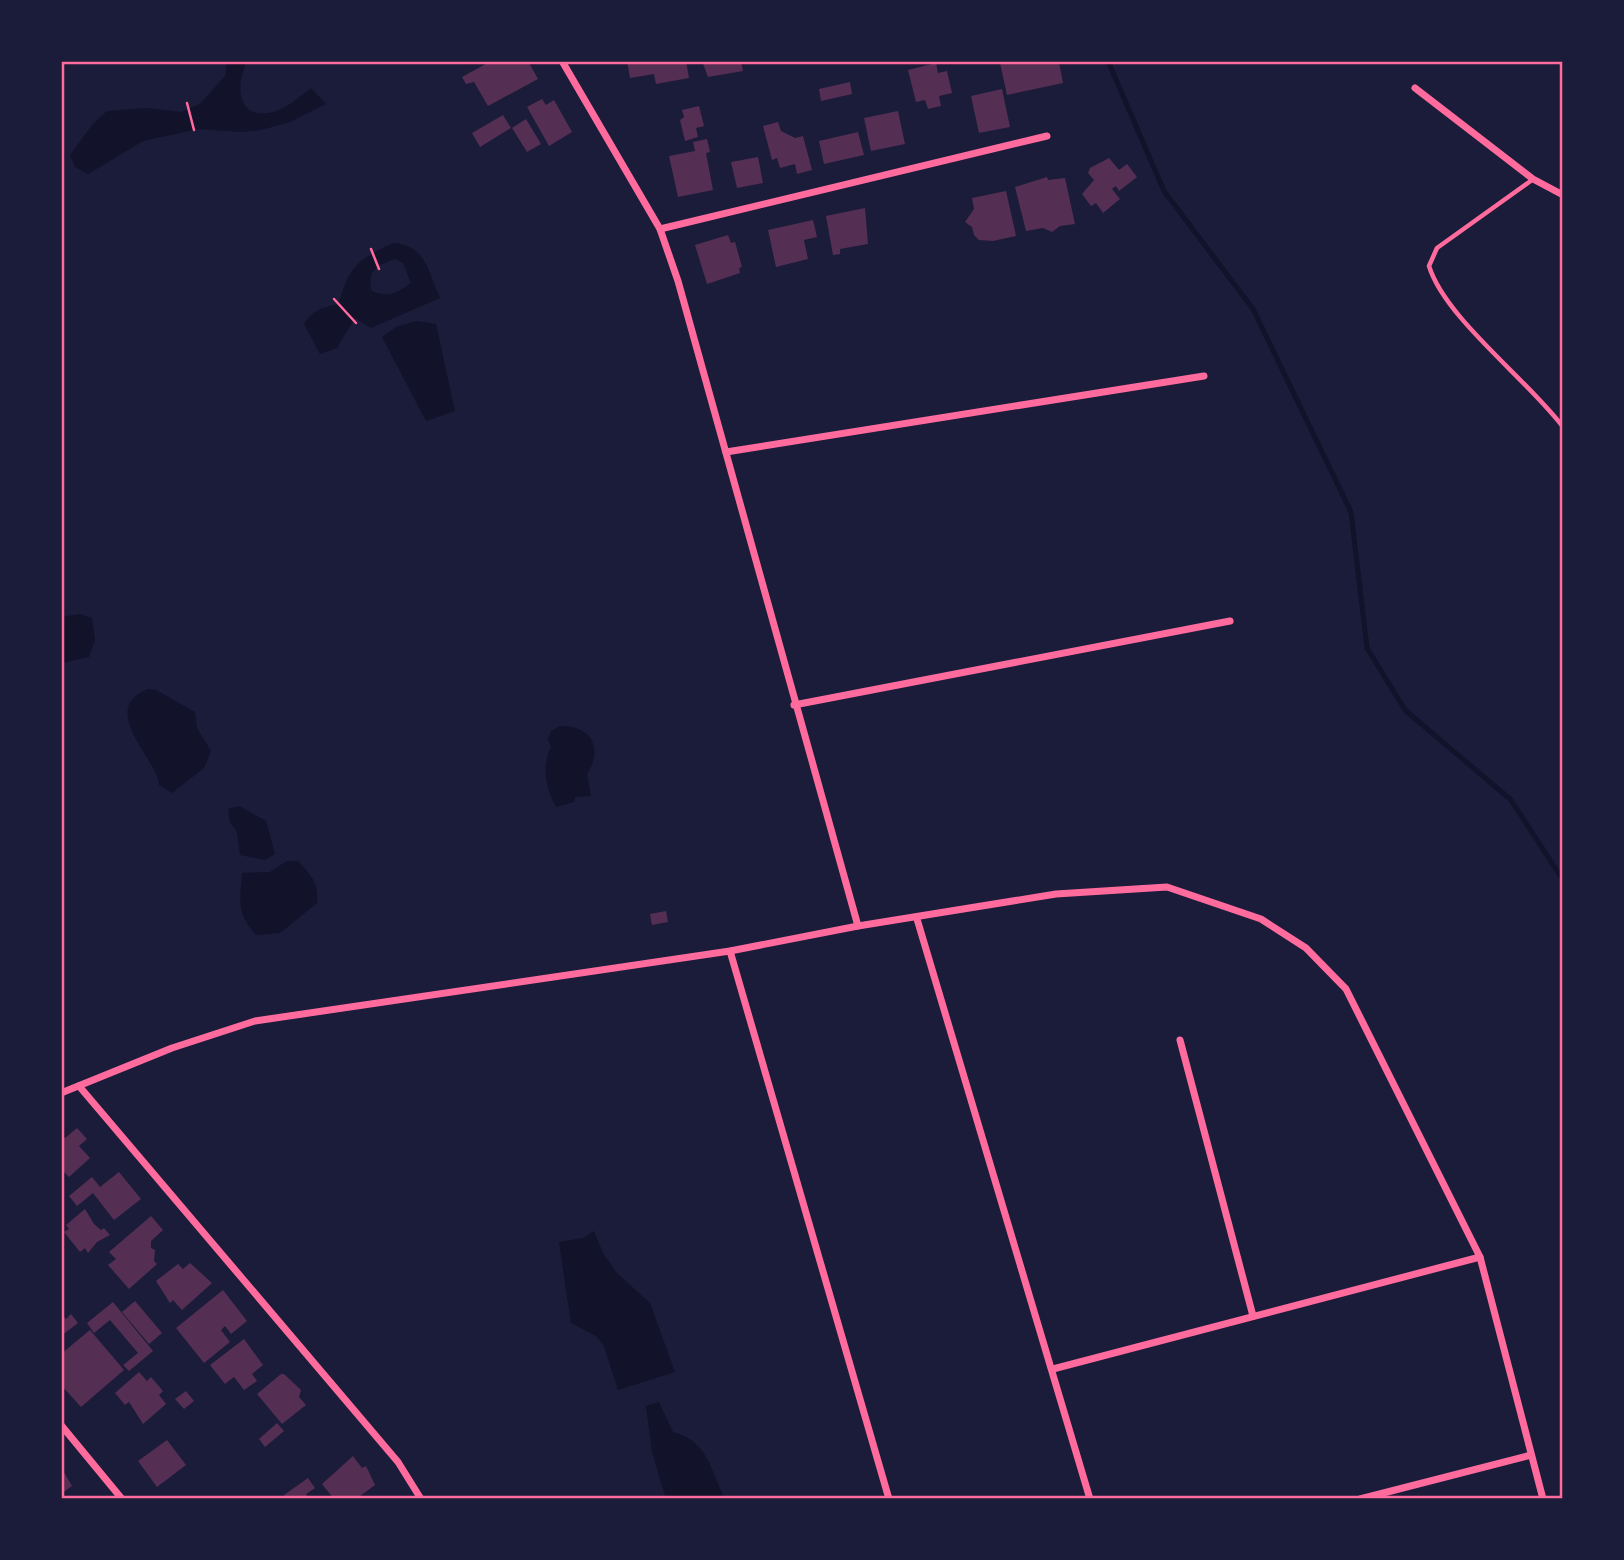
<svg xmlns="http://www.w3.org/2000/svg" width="1624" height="1560" font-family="Overpass,sans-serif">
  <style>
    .water { fill: #12122b; fill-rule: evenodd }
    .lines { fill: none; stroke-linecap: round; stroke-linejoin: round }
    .stream { stroke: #12122b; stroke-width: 5 }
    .building { fill: #542f53 }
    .path { stroke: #ff6b9d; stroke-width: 2.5 }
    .service { stroke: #ff6b9d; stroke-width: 4.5 }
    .minor { stroke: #ff6b9d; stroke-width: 7 }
    .neatline { fill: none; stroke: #ff6b9d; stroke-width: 2.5 }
  </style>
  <rect width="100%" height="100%" fill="#1b1b3a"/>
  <!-- water -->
  <g class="water">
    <path d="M227,61H247C235,86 237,121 273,112C288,108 299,97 311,88L326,104L290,122L261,130L241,132L198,129L143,141L88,174L75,167L70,155L93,124L107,111L146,108L181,112L200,104L225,76Z"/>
    <path d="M393,243C426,245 428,272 440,298L371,328L355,318L337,348L320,354L304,324C313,310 323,307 339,304C349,265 358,260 393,243ZM395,259L403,263L411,283C397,293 388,298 372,291C366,272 377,265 395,259Z"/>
    <polygon points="417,321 436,324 455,411 426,421 382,337 396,327"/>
    <polygon points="80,614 92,618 95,640 89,657 61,663 61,617"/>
    <path d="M148,689L156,690L195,712L197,728L211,751L204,768L172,793L159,785C157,758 97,709 148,689Z"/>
    <path d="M560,726C591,725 604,748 587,774L591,796L575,797L574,802L556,807C546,788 541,766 551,747L548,739L551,731Z"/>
    <polygon points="239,806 266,821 275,854 265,860 240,855 237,832 230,822 228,809"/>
    <path d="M287,861H298C311,875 319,883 317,903L280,933L256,935C236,912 240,902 242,873L270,872Z"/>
    <polygon points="594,1231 603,1253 617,1273 650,1303 675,1372 618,1390 604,1346 596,1336 571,1323 559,1242 583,1238"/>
    <path d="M659,1402L673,1432C708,1441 710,1469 725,1499H666L652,1452L646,1406Z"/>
  </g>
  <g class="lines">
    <!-- stream -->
    <polyline class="stream" points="1108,61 1164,191 1253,309 1351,512 1367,648 1405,710 1511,800 1563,880"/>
  </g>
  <!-- building -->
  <g class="building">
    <polygon points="491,61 521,61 523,64 528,61 538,79 488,106 474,82 466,84 462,77"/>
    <polygon points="627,61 686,61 689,78 656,84 654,74 630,78"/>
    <polygon points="702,61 741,61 743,71 708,77"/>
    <polygon points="1009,61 1059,62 1063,83 1007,95 1000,63"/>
    <polygon points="936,63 938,73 947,71 952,93 939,96 941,106 928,109 925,100 916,102 908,70"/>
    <polygon points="850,82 852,94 821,101 819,89"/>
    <polygon points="1002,89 1010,127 979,133 971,96"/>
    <polygon points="542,99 546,105 554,100 572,132 549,146 527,107"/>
    <polygon points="699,106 704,126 696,128 698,137 685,141 680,120 684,117 682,110"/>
    <polygon points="898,111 905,144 871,151 864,118"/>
    <polygon points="503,115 511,128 480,147 472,133"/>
    <polygon points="526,119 541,144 527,152 512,128"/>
    <polygon points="778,122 781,131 795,138 803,136 812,170 797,174 795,164 780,168 777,158 772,160 763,126"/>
    <polygon points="858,132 864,155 824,164 819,141"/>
    <polygon points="707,139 710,152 706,153 713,190 678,197 669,156 695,151 693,142"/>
    <polygon points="758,157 763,183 737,188 731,162"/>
    <polygon points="1109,158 1119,170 1127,164 1137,177 1119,191 1116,186 1112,189 1120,199 1103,213 1096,203 1091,206 1082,194 1094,180 1088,173 1090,168"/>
    <polygon points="1047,177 1048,180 1065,178 1075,224 1060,226 1052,232 1043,228 1026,231 1015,187"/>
    <polygon points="1006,191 1016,236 993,241 979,240 974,235 972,227 965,222 974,209 972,198"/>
    <polygon points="865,208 868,244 840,249 840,254 833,255 826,216"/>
    <polygon points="813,220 817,237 804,240 808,259 776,267 768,230"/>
    <polygon points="728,235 731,243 735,242 742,267 739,268 740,273 707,284 695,245"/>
    <polygon points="666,911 668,922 652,925 650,914"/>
    <polygon points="77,1128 87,1139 79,1146 90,1158 69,1177 61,1169 61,1134 65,1138"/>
    <polygon points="119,1172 141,1199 114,1220 93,1193 77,1206 69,1196 92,1177 100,1187"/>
    <polygon points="85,1209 94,1224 101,1230 104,1228 110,1235 97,1242 88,1253 85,1248 80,1252 64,1232 69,1229 66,1225"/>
    <polygon points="151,1216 163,1230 151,1241 151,1248 155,1250 154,1261 157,1264 129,1289 108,1265 116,1259 109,1252"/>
    <polygon points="190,1263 212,1283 182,1310 173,1300 170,1303 156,1281 178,1264 183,1269"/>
    <polygon points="223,1290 247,1321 231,1334 225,1326 221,1330 230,1342 204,1363 176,1328"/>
    <polygon points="135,1301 162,1333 149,1344 122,1312"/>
    <polygon points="113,1302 153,1351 129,1371 123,1365 138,1353 110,1320 94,1333 87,1323"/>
    <polygon points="61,1313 66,1319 71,1314 78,1323 61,1336"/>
    <polygon points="90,1330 124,1370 81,1407 61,1385 61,1354"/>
    <polygon points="244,1339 263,1365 252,1374 257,1381 244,1390 234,1377 225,1384 210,1365"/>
    <polygon points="139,1372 147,1381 151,1377 163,1391 159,1395 166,1404 143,1424 129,1402 125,1405 115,1393"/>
    <polygon points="281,1374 284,1374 301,1390 299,1397 306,1405 282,1424 257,1394"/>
    <polygon points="186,1391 194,1401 184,1409 175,1399"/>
    <polygon points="277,1423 284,1431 265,1447 259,1439"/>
    <polygon points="167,1440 186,1465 157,1487 138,1461"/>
    <polygon points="353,1456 362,1468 366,1466 375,1485 356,1499 334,1499 322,1484"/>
    <polygon points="61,1467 72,1486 61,1494"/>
    <polygon points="308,1478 315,1488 306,1494 309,1499 287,1499 284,1495"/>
  </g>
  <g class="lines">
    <!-- path -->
    <g class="path">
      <polyline points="187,103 194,130"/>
      <polyline points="371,249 379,269"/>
      <polyline points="334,299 356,323"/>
    </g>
    <!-- service -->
    <path class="service" d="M1532,180L1437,248L1429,266C1445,318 1527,379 1563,427"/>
    <!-- minor -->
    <g class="minor">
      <polyline points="562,61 660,229 678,281 858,926"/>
      <polyline points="1415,88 1533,179 1563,195"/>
      <polyline points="660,229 1047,136"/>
      <polyline points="726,452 1204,376"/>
      <polyline points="794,705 1230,621"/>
      <polyline points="917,919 1090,1499"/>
      <polyline points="730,951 889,1499"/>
      <polyline points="1180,1040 1253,1316"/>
      <polyline points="79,1086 398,1462 421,1499"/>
      <polyline points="61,1093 172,1048 255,1021 730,951 858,926 1056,894 1167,887 1261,919 1306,948 1346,989 1480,1257 1543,1499"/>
      <polyline points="1053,1369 1480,1257"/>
      <polyline points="61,1425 122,1499"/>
      <polyline points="1360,1499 1531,1455"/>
    </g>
  </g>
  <!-- border -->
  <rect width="1624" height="1560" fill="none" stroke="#1b1b3a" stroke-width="126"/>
  <rect x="63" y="63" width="1498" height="1434" class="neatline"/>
</svg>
